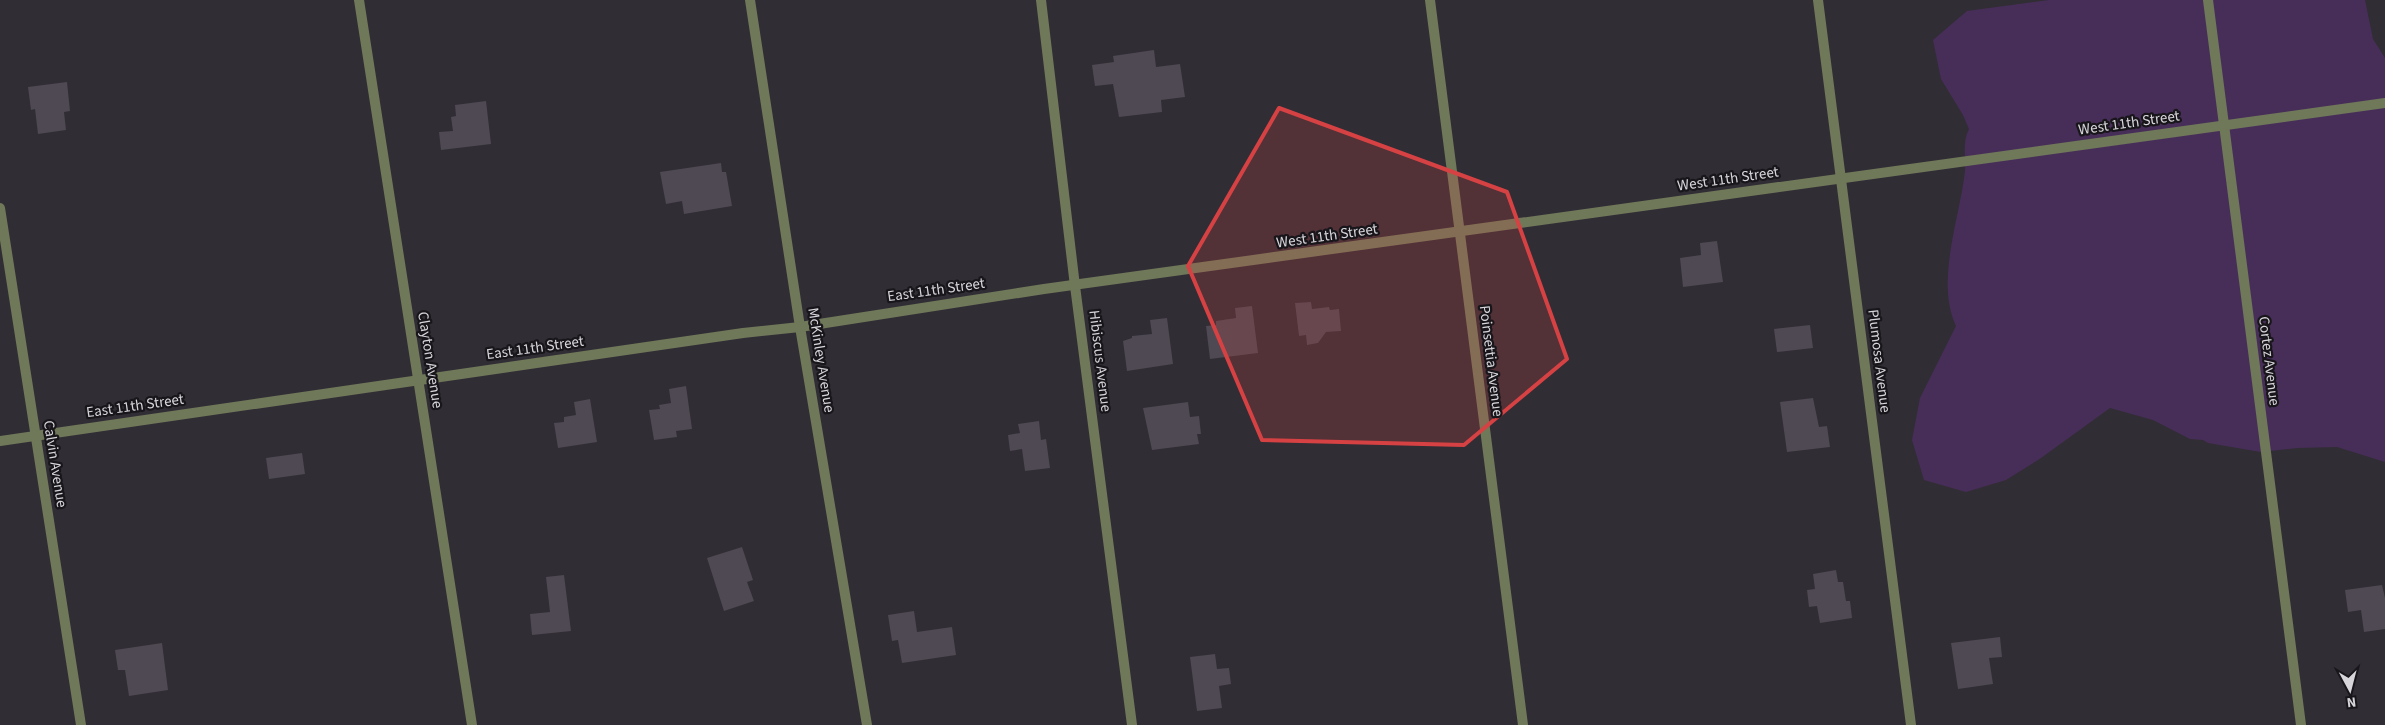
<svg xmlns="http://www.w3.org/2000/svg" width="2385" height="725" font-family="'Source Sans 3',sans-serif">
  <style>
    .green { fill: #472e59 }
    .building { fill: #4e4952 }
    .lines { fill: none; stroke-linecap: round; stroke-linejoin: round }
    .street { stroke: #6f7859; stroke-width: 10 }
    .marked { fill: #d64243; fill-opacity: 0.2; stroke: #d64243; stroke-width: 4; stroke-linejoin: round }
    .labels { text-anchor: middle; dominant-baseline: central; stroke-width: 4.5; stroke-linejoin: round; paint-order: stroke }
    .street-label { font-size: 15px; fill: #d7d5da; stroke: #18161a }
  </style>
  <rect width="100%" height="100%" fill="#312d35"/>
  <!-- green -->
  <path class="green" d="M2049,0H2365L2373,39L2385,58V462L2337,447L2297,448L2261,452L2208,443L2203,440L2190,439L2153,420L2110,408L2041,458L2006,480L1966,492L1924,480L1912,440L1920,398L1956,326C1935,281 1960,218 1965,171C1966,156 1962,143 1969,129L1963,115L1941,79L1933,40L1967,11Z"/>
  <!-- building -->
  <g class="building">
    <polygon points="1154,50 1156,67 1180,64 1185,97 1161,100 1162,112 1119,117 1113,84 1095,86 1092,65 1114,62 1113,56"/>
    <polygon points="67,82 70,111 64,112 66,130 38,134 35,109 31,110 28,87"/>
    <polygon points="486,101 491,144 441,150 439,132 453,131 451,117 456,116 455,105"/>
    <polygon points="721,163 722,172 726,172 732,206 684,214 682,201 666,204 660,172"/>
    <polygon points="1717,241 1723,282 1683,287 1680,258 1701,255 1700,243"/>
    <polygon points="1311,302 1312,309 1329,307 1330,310 1339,309 1341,331 1326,332 1318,343 1307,345 1306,335 1299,336 1295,303"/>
    <polygon points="1252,306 1258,353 1210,359 1206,326 1216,325 1216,321 1236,318 1235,308"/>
    <polygon points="1167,318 1173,364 1127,371 1123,341 1132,338 1132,336 1152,334 1150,320"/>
    <polygon points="1810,325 1813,348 1777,352 1774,329"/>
    <polygon points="686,386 692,429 676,431 677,437 654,440 649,410 660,409 659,405 671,403 669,389"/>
    <polygon points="1813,398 1819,427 1827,426 1830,447 1787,452 1780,402"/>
    <polygon points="590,399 597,442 558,448 554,423 564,422 564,417 576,415 574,402"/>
    <polygon points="1188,402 1190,417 1199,416 1201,434 1197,434 1199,444 1152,450 1143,408"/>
    <polygon points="1039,421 1041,440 1046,439 1050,468 1025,471 1022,449 1010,451 1008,435 1020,433 1018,424"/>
    <polygon points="302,453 305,474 269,479 266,458"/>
    <polygon points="742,547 753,580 747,582 754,601 724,611 707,558"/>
    <polygon points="1836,570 1838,582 1843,582 1846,601 1850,601 1852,618 1820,623 1817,606 1809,607 1807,590 1815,589 1813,574"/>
    <polygon points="564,575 571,631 532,635 530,614 550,612 546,577"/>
    <polygon points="2382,585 2385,598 2385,629 2364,632 2361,610 2348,612 2345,590"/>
    <polygon points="914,611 917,632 952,627 956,655 902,663 898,640 892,641 888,615"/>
    <polygon points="2000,637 2002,657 1989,658 1993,684 1958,689 1951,643"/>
    <polygon points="162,643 168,690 129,696 125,670 118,670 115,650"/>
    <polygon points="1215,654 1217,669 1229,668 1231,684 1219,686 1222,708 1197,711 1190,657"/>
  </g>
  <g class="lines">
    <!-- street -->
    <g class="street">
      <polyline points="359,0 472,725"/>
      <polyline points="750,0 800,327 867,725"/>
      <polyline points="1041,0 1075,286 1132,725"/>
      <polyline points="1430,0 1523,725"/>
      <polyline points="1818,0 1911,725"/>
      <polyline points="2208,0 2301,725"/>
      <polyline points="0,208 81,725"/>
      <polyline points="0,441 743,333 800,327 1044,289 2385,103"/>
    </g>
  </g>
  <!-- marked area -->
  <path class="marked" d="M1279,108L1507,192L1567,359L1464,445L1262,440L1188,266Z"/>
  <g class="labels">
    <!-- street labels -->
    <g class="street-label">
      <text transform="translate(2129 123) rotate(-8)">West 11th Street</text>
      <text transform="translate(1728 179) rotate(-8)">West 11th Street</text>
      <text transform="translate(1327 236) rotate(-8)">West 11th Street</text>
      <text transform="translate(936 290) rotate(-8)">East 11th Street</text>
      <text transform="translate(535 348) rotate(-8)">East 11th Street</text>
      <text transform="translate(430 360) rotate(81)">Clayton Avenue</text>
      <text transform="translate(821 360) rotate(81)">McKinley Avenue</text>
      <text transform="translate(1100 361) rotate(83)">Hibiscus Avenue</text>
      <text transform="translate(1491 361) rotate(83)">Poinsettia Avenue</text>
      <text transform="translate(1879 361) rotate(83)">Plumosa Avenue</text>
      <text transform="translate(2269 361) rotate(83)">Cortez Avenue</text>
      <text transform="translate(135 406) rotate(-8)">East 11th Street</text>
      <text transform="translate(55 464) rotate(81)">Calvin Avenue</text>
    </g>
  </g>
  <!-- north arrow -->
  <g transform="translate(2350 690) rotate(173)" stroke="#18161a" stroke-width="4" paint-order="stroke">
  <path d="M0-4L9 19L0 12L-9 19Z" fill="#d7d5da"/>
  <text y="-8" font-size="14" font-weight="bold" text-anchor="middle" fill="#d7d5da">N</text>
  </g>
</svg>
